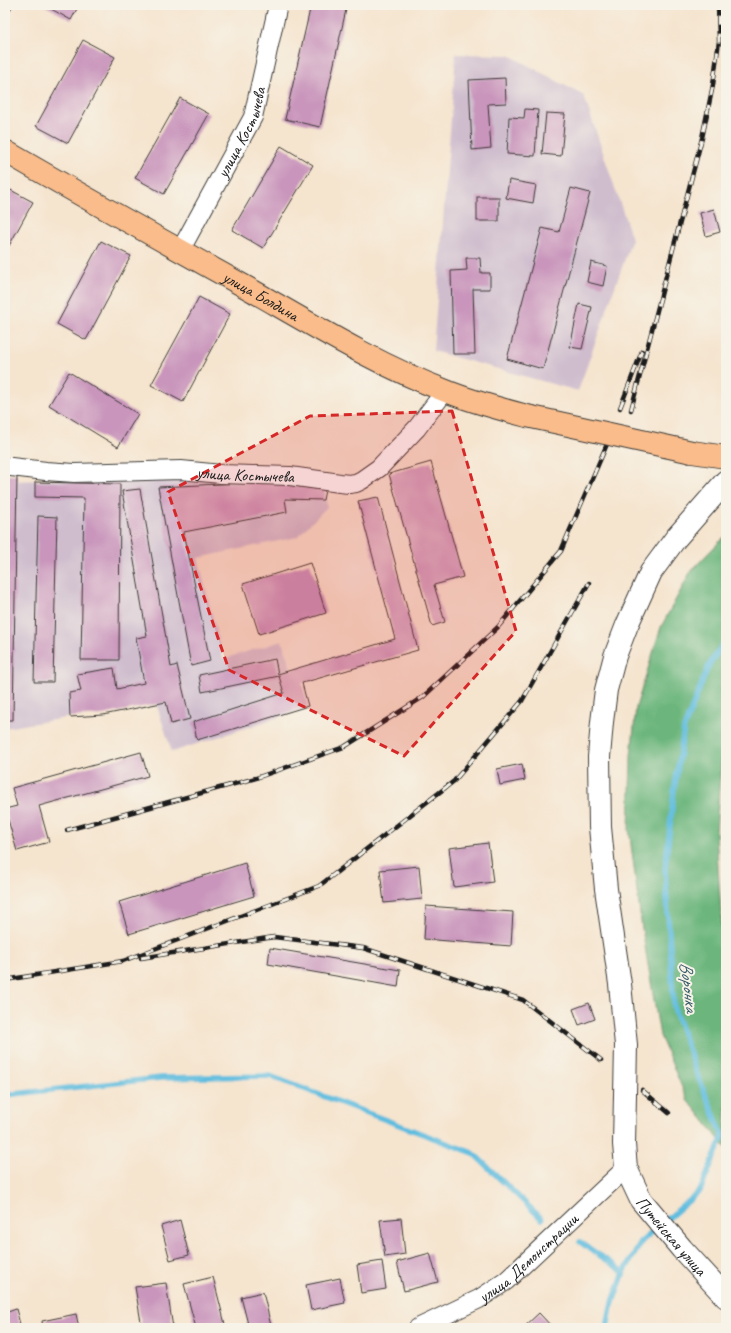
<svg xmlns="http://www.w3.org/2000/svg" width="731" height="1333" font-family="Caveat,sans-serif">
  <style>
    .industrial { fill: #cfbdce }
    .forest { fill: #6cb67d; stroke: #44694c }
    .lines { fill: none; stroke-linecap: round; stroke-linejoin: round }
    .stream { stroke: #61bddf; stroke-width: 5.5 }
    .building { fill: #c995bc }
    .minor-casing { stroke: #3d3a37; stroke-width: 20 }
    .tertiary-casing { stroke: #3d3a37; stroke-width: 24 }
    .primary-casing { stroke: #3d3a37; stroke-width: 24 }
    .minor { stroke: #fff; stroke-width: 18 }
    .tertiary { stroke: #fff; stroke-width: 22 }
    .primary { stroke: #f9bc8a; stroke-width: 22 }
    .rail-casing { stroke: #1c1c1c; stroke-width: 4.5 }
    .rail { stroke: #f7f3e8; stroke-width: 3; stroke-dasharray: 9; stroke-linecap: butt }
    .primary-bridge-casing { stroke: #3d3a37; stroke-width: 24; stroke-linecap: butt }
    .primary-bridge { stroke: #f9bc8a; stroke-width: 22 }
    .marked { fill: #d62828; fill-opacity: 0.2; stroke: #d62828; stroke-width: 3; stroke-dasharray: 8 5; stroke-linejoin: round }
    .labels { text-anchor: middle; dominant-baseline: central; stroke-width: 4; stroke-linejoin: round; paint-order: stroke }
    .street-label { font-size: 17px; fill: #1c1c1c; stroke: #f7f3e8 }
    .water-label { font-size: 18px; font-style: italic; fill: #385c6a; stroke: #f7f3e8 }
  </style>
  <rect width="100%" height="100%" fill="#f7f3e8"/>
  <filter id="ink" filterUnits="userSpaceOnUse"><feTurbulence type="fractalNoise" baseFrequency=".025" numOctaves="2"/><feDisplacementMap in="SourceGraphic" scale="8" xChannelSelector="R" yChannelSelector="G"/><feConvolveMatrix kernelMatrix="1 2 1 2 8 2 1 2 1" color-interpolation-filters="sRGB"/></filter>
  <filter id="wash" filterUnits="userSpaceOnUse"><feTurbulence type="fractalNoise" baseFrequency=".012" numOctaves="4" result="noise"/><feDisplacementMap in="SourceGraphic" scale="16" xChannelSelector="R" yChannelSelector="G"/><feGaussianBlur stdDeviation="0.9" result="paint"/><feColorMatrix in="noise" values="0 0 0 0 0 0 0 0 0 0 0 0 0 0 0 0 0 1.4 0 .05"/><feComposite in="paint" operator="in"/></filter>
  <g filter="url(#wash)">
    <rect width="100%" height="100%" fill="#f5e4ce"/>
    <!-- industrial -->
    <g class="industrial">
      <polygon points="456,54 509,55 584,96 632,239 578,391 433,351"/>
      <polygon points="290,476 325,487 327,507 297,537 198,558 223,659 282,641 304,709 172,752 156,703 5,728 5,481"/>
    </g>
    <!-- forest -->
    <polygon class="forest" points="726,535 726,723 723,733 716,833 724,963 726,975 726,1148 687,1099 660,1036 642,929 629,829 631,756 636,707 661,627 691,571"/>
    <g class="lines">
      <!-- stream -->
      <g class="stream">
        <polyline points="5,1095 161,1078 270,1076 473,1153 542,1219"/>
        <polyline points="664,1222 700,1191 723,1136 697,1074 674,1008 665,869 674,791 684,728 709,665 726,639"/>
        <polyline points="580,1242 624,1272"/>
        <polyline points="607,1328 611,1307 624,1272 642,1241 658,1227"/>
      </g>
    </g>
    <g id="blocks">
      <!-- building -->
      <g class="building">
        <polygon points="5,5 13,5 5,18"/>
        <polygon points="44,5 79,5 71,20"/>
        <polygon points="311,5 347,5 320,127 285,119"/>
        <polygon points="83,40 115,57 68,143 36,126"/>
        <polygon points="505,78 506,103 488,104 491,148 472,150 469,80"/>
        <polygon points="180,98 209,114 164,194 135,178"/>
        <polygon points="525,109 538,110 535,156 507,154 509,117 524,118"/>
        <polygon points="546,113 565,114 561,156 542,154"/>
        <polygon points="281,146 313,165 263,248 232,230"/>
        <polygon points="509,180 536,185 533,203 506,198"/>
        <polygon points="5,187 33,202 5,253"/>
        <polygon points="571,188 590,193 543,369 507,359 542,228 559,232"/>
        <rect x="477" y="197" width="22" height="24"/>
        <polygon points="714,209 720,232 706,236 700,213"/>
        <polygon points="101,241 131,256 86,340 57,324"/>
        <polygon points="466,258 480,258 481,273 490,273 490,289 473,289 475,354 453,354 451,271 467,270"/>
        <polygon points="591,262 607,266 603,286 587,282"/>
        <polygon points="199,297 230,314 183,402 151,385"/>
        <polygon points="579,304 592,307 582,349 570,347"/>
        <polygon points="69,372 138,414 118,447 49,405"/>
        <polygon points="431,462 463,577 434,585 445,622 432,626 389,474"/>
        <polygon points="5,475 17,475 13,720 5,720"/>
        <polygon points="35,482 120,484 119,660 81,660 84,498 35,497"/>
        <polygon points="263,482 325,490 323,500 285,499 287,512 184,532 210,661 191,666 158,487"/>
        <polygon points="140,489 171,667 177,665 190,719 171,724 166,702 103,715 70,717 69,693 81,691 77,674 114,668 117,689 144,683 136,638 147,636 122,491"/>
        <polygon points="378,497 418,650 302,683 308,706 197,740 193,722 284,693 279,676 202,692 199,675 275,659 278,674 395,639 358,501"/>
        <polygon points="38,516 57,517 53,682 34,682"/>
        <polygon points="310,563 326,613 259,634 243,584"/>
        <polygon points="141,752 148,776 39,806 49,842 17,851 5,809 17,806 12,788"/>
        <polygon points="522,764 525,780 500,785 497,769"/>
        <polygon points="488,843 493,882 454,887 449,848"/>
        <polygon points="245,863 254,896 129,934 119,902"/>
        <polygon points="419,866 422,899 384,903 380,870"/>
        <polygon points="426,906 513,912 511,946 424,939"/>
        <polygon points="270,948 400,970 398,987 268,964"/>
        <polygon points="589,1003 595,1019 579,1025 573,1009"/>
        <polygon points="401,1218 405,1254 385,1257 380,1220"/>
        <polygon points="180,1220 189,1255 170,1260 161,1226"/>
        <polygon points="430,1253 438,1282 404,1291 397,1262"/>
        <polygon points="382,1261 386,1289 361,1293 357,1265"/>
        <polygon points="213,1277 226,1328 196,1328 184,1284"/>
        <polygon points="340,1278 345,1303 311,1310 306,1285"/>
        <polygon points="166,1283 173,1328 142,1328 135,1287"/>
        <polygon points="263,1292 271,1326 263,1328 249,1328 241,1297"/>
        <polygon points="16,1309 21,1328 9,1328 5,1313"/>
        <polygon points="539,1313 553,1328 523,1328"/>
        <polygon points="76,1314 79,1328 43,1328 42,1321"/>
      </g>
    </g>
  </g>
  <g filter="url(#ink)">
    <use href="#blocks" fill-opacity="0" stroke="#3d3a37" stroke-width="1"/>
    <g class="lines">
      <!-- minor casing -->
      <g class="minor-casing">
        <g id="minor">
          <path id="s1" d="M180,251L253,117L278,5"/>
          <path id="s2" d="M5,467H11L46,471L74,473L181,470L221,474L290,476L340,483L349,484L356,483L362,480L379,468L417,428L445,391"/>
          <path id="s3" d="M418,1328L479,1299L506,1281L626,1168"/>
        </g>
      </g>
      <!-- tertiary casing -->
      <g class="tertiary-casing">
        <g id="tertiary">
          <path id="s4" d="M726,481L676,538L651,572L627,625L615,656L606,690L602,722L599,757L600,827L606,889L620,984L626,1045L624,1144L626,1168L641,1200L682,1249L726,1297"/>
        </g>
      </g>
      <!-- primary casing -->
      <g class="primary-casing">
        <g id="primary">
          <path id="s5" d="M5,151C87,199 170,245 253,291C316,327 378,365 446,391C473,402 500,409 527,416"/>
          <polyline points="692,452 726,457"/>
        </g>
      </g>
      <!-- minor -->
      <use href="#minor" class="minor"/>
      <!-- tertiary -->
      <use href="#tertiary" class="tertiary"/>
      <!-- primary -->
      <use href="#primary" class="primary"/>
      <!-- rail casing -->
      <g class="rail-casing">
        <g id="rail">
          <polyline points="620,408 642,351"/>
          <polyline points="631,410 702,138 713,85 719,41 718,5"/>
          <polyline points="67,830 256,778 344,747 423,697 498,627 561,551 607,444"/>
          <polyline points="141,958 274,937 363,948 523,1000 601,1060"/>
          <polyline points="5,980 123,961 319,886 454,781 522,701 589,583"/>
          <polyline points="642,1090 669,1113"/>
        </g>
      </g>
      <!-- rail -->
      <use href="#rail" class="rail"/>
      <!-- primary-bridge casing -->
      <g class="primary-bridge-casing">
        <polyline id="primary-bridge" points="527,416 692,452"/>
      </g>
      <!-- primary-bridge -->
      <use href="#primary-bridge" class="primary-bridge"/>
    </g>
  </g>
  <!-- marked area -->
  <path class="marked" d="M452,411L516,631L404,756L229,670L168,492L310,416Z"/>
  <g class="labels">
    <!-- street labels -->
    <g class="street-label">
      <text stroke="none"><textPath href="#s1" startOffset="134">улица Костычева</textPath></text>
      <text stroke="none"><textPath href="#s5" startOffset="294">улица Болдина</textPath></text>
      <text stroke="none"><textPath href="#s2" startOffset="241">улица Костычева</textPath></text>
      <text stroke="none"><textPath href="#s4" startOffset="807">Путейская улица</textPath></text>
      <text stroke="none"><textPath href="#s3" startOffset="132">улица Демонстрации</textPath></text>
    </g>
    <!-- water labels -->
    <g class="water-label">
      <text transform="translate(689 987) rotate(83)">Воронка</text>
    </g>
  </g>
  <!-- margin -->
  <rect width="731" height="1333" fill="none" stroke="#f7f3e8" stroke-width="20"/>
</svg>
